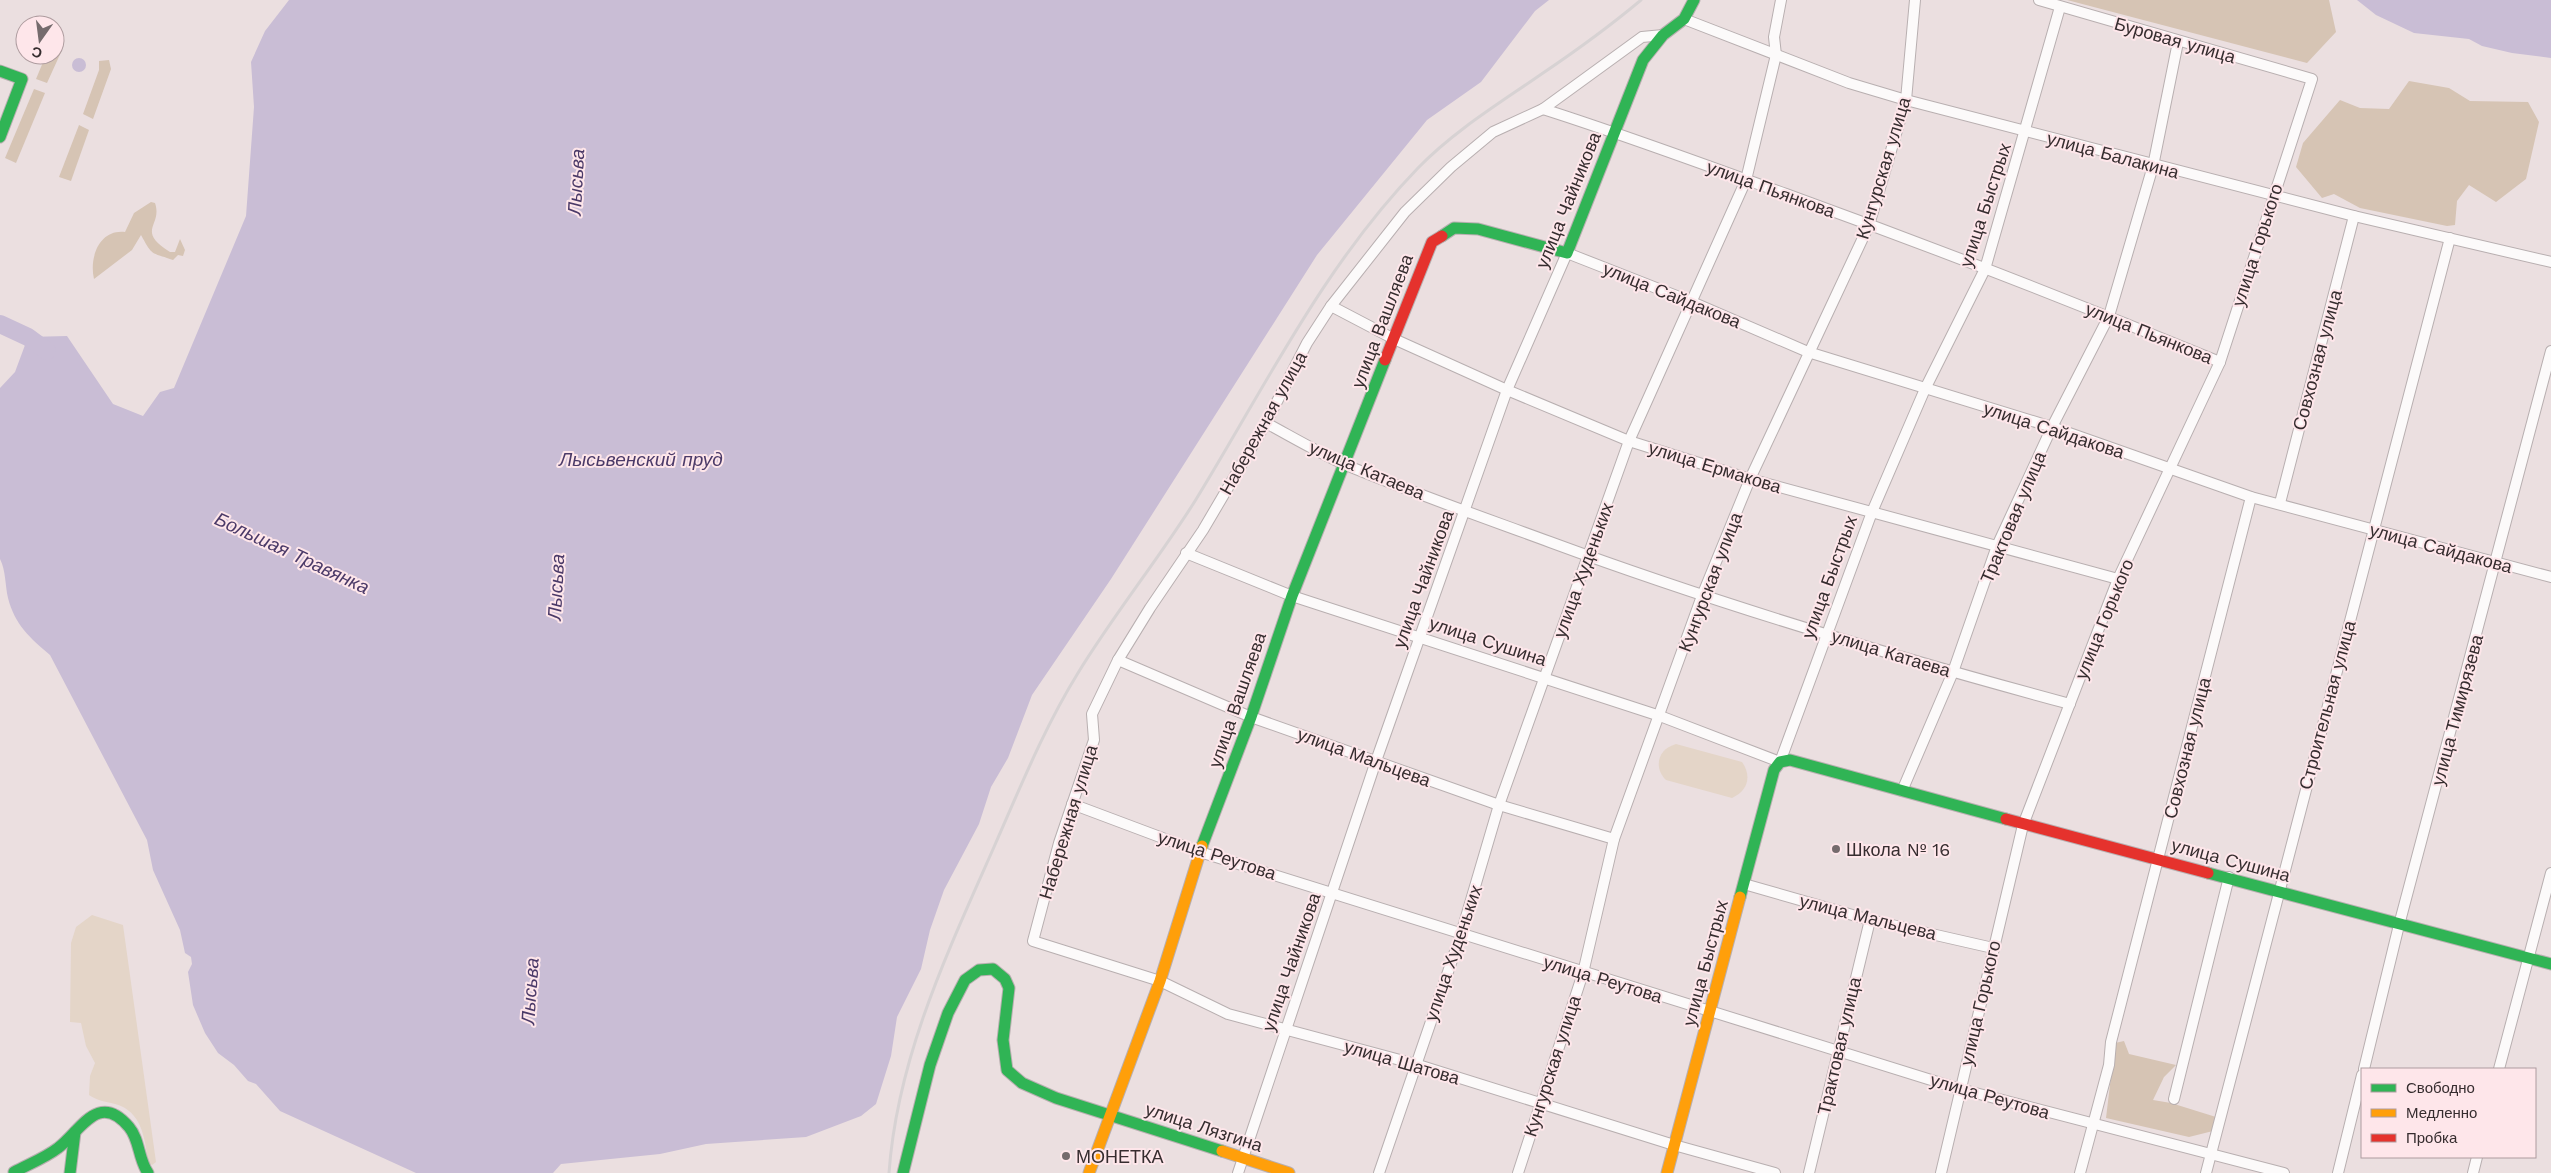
<svg xmlns="http://www.w3.org/2000/svg" width="2551" height="1173" font-family="'Work Sans',sans-serif">
  <style>
    .green { fill: #e4d5c8 }
    .forest { fill: #d6c4b4 }
    .water { fill: #c9bdd5 }
    .lines { fill: none; stroke-linecap: round; stroke-linejoin: round }
    .river { stroke: #c9bdd5; stroke-width: 18 }
    .street-casing { stroke: #b8afb0; stroke-width: 12 }
    .fast-casing { stroke: #b8afb0; stroke-width: 13 }
    .slow-casing { stroke: #b8afb0; stroke-width: 13 }
    .jam-casing { stroke: #b8afb0; stroke-width: 13 }
    .street { stroke: #fcfafa; stroke-width: 10 }
    .fast { stroke: #30b455; stroke-width: 11 }
    .slow { stroke: #ff9f0a; stroke-width: 11 }
    .jam { stroke: #e5322d; stroke-width: 11 }
    .rail { stroke: #d7d2d3; stroke-width: 3 }
    .poi-dot { fill: #756b6d; stroke: #fee6ea; stroke-width: 2 }
    .labels { text-anchor: middle; dominant-baseline: central; stroke-width: 4; stroke-linejoin: round; paint-order: stroke }
    .street-label { font-size: 18px; fill: #362d2f; stroke: #fee6ea }
    .poi-label { font-size: 18px; fill: #362d2f; stroke: #fee6ea; text-anchor: start }
    .water-label { font-size: 19px; font-style: italic; fill: #4b3a68; stroke: #fee6ea }
  </style>
  <rect width="100%" height="100%" fill="#ebdfe0"/>
  <!-- green -->
  <g class="green">
    <path d="M1676,744L1742,762C1752,776 1748,791 1732,798L1666,780C1653,767 1658,749 1676,744Z"/>
    <path d="M92,915L123,925L156,1162L152,1165L148,1162C145,1139 142,1111 115,1104C104,1101 98,1101 89,1095L90,1076L95,1063L86,1046L81,1023L70,1022L71,943L76,927Z"/>
  </g>
  <!-- forest -->
  <g class="forest">
    <polygon points="2067,0 2329,0 2336,32 2307,63"/>
    <polygon points="57,42 62,50 47,83 36,79 46,55 55,55 55,45"/>
    <polygon points="109,60 111,69 93,119 83,114 99,70 99,61"/>
    <polygon points="2409,81 2449,88 2470,101 2528,102 2539,122 2526,179 2496,202 2469,185 2457,201 2455,225 2447,226 2360,208 2334,194 2322,198 2296,167 2303,143 2340,100 2360,108 2389,109"/>
    <polygon points="34,89 45,93 16,163 5,158"/>
    <polygon points="79,125 89,130 71,181 59,177"/>
    <path d="M151,202L155,203C163,226 135,230 170,252H175L180,239L185,250L183,256L178,255L173,260C151,252 153,257 141,235L132,250L94,279C89,258 99,229 125,232L134,213Z"/>
    <polygon points="2124,1041 2129,1054 2176,1065 2164,1077 2153,1100 2171,1103 2216,1117 2213,1131 2189,1137 2106,1118 2115,1043"/>
  </g>
  <!-- water -->
  <g class="water">
    <path d="M289,0H1549L1535,11L1481,82L1427,120L1317,255L1111,579L1032,695L1008,758L991,787L979,824L944,890L930,930L921,969L897,1017L891,1056L876,1104L861,1116L806,1137L706,1144L660,1154L561,1164L553,1173H416L280,1111L256,1084L248,1081L234,1065L218,1053L205,1033L193,1005L188,972L192,964L191,957L185,953L180,930L153,870L147,840L50,655C30,638 15,625 8,598C5,585 6,571 0,559V388L15,372L28,337L67,336L113,404L143,416L160,392L174,388L246,216L254,107L251,62L265,31Z"/>
    <polygon points="2357,0 2551,0 2551,58 2512,53 2482,46 2469,39 2414,33 2376,15"/>
    <circle cx="79" cy="65" r="7"/>
  </g>
  <g class="lines">
    <!-- river -->
    <polyline class="river" points="0,324 28,337 47,351"/>
    <!-- street casing -->
    <g class="street-casing">
      <g id="street">
        <polyline points="1684,19 1849,83 1906,100 2354,216 2551,262"/>
        <polyline points="1663,35 1642,37 1543,109 1493,132 1451,167 1405,212 1331,306 1307,343 1266,423 1203,530 1150,608 1118,660 1092,714 1094,740 1059,843 1033,941 1160,981 1228,1014 1415,1064 1674,1145 1775,1173"/>
        <path d="M1543,109C1625,135 1705,165 1786,194C1932,247 2077,303 2220,362"/>
        <polyline points="1331,306 1394,339 1507,390 1629,441 1750,479 2118,579"/>
        <path d="M1266,423C1292,437 1319,453 1346,465C1413,493 1482,517 1550,542C1721,605 1895,657 2070,704"/>
        <polyline points="2280,503 2354,216"/>
        <polyline points="1186,553 1292,596 1660,716 1780,762 1872,512 1925,389 1985,269 2060,7"/>
        <polyline points="1118,660 1251,717 1499,805 1614,839"/>
        <polyline points="1902,791 1953,672 1997,546 2052,427 2109,316 2153,166 2178,42"/>
        <polyline points="1072,804 1200,852 1960,1089 2284,1173"/>
        <polyline points="1744,884 1870,920 1993,948"/>
        <polyline points="2364,1069 2399,925 2551,351"/>
        <polyline points="2499,1069 2551,873"/>
        <polyline points="2174,1099 2229,877"/>
        <polyline points="1238,1173 1376,761 1507,390 1567,253 1692,302 1808,352 2052,427 2251,497 2551,577"/>
        <polyline points="1379,1173 1461,934 1499,805 1629,441 1746,180 1776,55 1774,37 1781,0"/>
        <polyline points="1518,1173 1583,973 1614,839 1702,596 1750,479 1869,225 1906,100 1915,0"/>
        <polyline points="1809,1173 1870,920"/>
        <polyline points="1941,1173 2023,825 2118,579 2220,362 2312,79 2039,0"/>
        <polyline points="2080,1173 2109,1065 2111,1042 2251,497"/>
        <polyline points="2206,1173 2450,238"/>
        <polyline points="2338,1173 2362,1075"/>
        <polyline points="2473,1173 2477,1157"/>
      </g>
    </g>
    <!-- fast casing -->
    <g class="fast-casing">
      <g id="fast">
        <polyline points="0,71 22,79 0,137"/>
        <polyline points="1442,236 1454,228 1478,229 1567,253 1643,60 1663,35 1684,19 1694,0"/>
        <polyline points="1202,846 1251,717 1292,596 1385,360"/>
        <polyline points="2208,873 2551,964"/>
        <polyline points="1740,897 1774,770 1780,762 1790,760 2006,819"/>
        <path d="M14,1172C29,1164 45,1158 58,1148C80,1132 98,1090 129,1127C140,1140 138,1159 148,1173"/>
        <polyline points="70,1173 75,1132"/>
        <polyline points="903,1173 930,1065 948,1013 965,980 979,970 993,969 1005,979 1009,988 1003,1040 1007,1070 1022,1083 1056,1098 1222,1151"/>
      </g>
    </g>
    <!-- slow casing -->
    <g class="slow-casing">
      <g id="slow">
        <polyline points="1222,1151 1289,1173"/>
        <polyline points="1089,1173 1160,981 1202,846"/>
        <polyline points="1667,1173 1740,897"/>
      </g>
    </g>
    <!-- jam casing -->
    <g class="jam-casing">
      <g id="jam">
        <polyline points="1385,360 1432,242 1442,236"/>
        <polyline points="2006,819 2208,873"/>
      </g>
    </g>
    <!-- street -->
    <use href="#street" class="street"/>
    <!-- fast -->
    <use href="#fast" class="fast"/>
    <!-- slow -->
    <use href="#slow" class="slow"/>
    <!-- jam -->
    <use href="#jam" class="jam"/>
    <!-- rail -->
    <path class="rail" d="M889,1173C897,1058 948,951 994,847C1020,788 1044,728 1078,673C1114,614 1158,560 1195,501C1265,387 1324,265 1418,168C1455,130 1500,103 1543,73C1577,50 1610,26 1641,0"/>
  </g>
  <!-- markers -->
  <g class="poi-dot">
    <circle cx="1836" cy="849" r="5"/>
    <circle cx="1066" cy="1156" r="5"/>
  </g>
  <g class="labels">
    <!-- street labels -->
    <g class="street-label">
      <text transform="translate(2175 40) rotate(16)">Буровая улица</text>
      <text transform="translate(2113 155) rotate(15)">улица Балакина</text>
      <text transform="translate(1883 168) rotate(-73)">Кунгурская улица</text>
      <text transform="translate(1771 189) rotate(20)">улица Пьянкова</text>
      <text transform="translate(1568 200) rotate(-68)">улица Чайникова</text>
      <text transform="translate(1985 205) rotate(-72)">улица Быстрых</text>
      <text transform="translate(2257 245) rotate(-72)">улица Горького</text>
      <text transform="translate(1672 295) rotate(22)">улица Сайдакова</text>
      <text transform="translate(1382 321) rotate(-69)">улица Вашляева</text>
      <text transform="translate(2149 333) rotate(22)">улица Пьянкова</text>
      <text transform="translate(2317 360) rotate(-75)">Совхозная улица</text>
      <text transform="translate(1263 423) rotate(-61)">Набережная улица</text>
      <text transform="translate(2054 430) rotate(18)">улица Сайдакова</text>
      <text transform="translate(1715 467) rotate(17)">улица Ермакова</text>
      <text transform="translate(1367 470) rotate(23)">улица Катаева</text>
      <text transform="translate(2013 517) rotate(-67)">Трактовая улица</text>
      <text transform="translate(2441 548) rotate(15)">улица Сайдакова</text>
      <text transform="translate(1583 570) rotate(-70)">улица Худеньких</text>
      <text transform="translate(1829 577) rotate(-70)">улица Быстрых</text>
      <text transform="translate(1423 579) rotate(-70)">улица Чайникова</text>
      <text transform="translate(1710 582) rotate(-69)">Кунгурская улица</text>
      <text transform="translate(2104 619) rotate(-68)">улица Горького</text>
      <text transform="translate(1488 641) rotate(18)">улица Сушина</text>
      <text transform="translate(1891 653) rotate(17)">улица Катаева</text>
      <text transform="translate(1237 700) rotate(-71)">улица Вашляева</text>
      <text transform="translate(2327 705) rotate(-75)">Строительная улица</text>
      <text transform="translate(2457 710) rotate(-75)">улица Тимирязева</text>
      <text transform="translate(2187 748) rotate(-76)">Совхозная улица</text>
      <text transform="translate(1364 757) rotate(20)">улица Мальцева</text>
      <text transform="translate(1068 822) rotate(-73)">Набережная улица</text>
      <text transform="translate(1217 855) rotate(18)">улица Реутова</text>
      <text transform="translate(2231 860) rotate(15)">улица Сушина</text>
      <text transform="translate(1868 917) rotate(14)">улица Мальцева</text>
      <text transform="translate(1453 953) rotate(-71)">улица Худеньких</text>
      <text transform="translate(1291 962) rotate(-71)">улица Чайникова</text>
      <text transform="translate(1705 963) rotate(-75)">улица Быстрых</text>
      <text transform="translate(1603 979) rotate(17)">улица Реутова</text>
      <text transform="translate(1980 1003) rotate(-77)">улица Горького</text>
      <text transform="translate(1839 1046) rotate(-77)">Трактовая улица</text>
      <text transform="translate(1402 1062) rotate(16)">улица Шатова</text>
      <text transform="translate(1552 1066) rotate(-72)">Кунгурская улица</text>
      <text transform="translate(1990 1096) rotate(16)">улица Реутова</text>
      <text transform="translate(1204 1127) rotate(18)">улица Лязгина</text>
    </g>
    <!-- poi labels -->
    <g class="poi-label">
      <text x="1846" y="849">Школа № 16</text>
      <text x="1076" y="1156">МОНЕТКА</text>
    </g>
    <!-- water labels -->
    <g class="water-label">
      <text transform="translate(576 182) rotate(-87)">Лысьва</text>
      <text x="641" y="459">Лысьвенский пруд</text>
      <text transform="translate(292 553) rotate(25)">Большая Травянка</text>
      <text transform="translate(556 587) rotate(-87)">Лысьва</text>
      <text transform="translate(530 991) rotate(-86)">Лысьва</text>
    </g>
  </g>
  <!-- legend -->
  <rect x="2361" y="1068" width="175" height="90" fill="#fee6ea" stroke="#ae9c9f"/>
  <rect x="2371" y="1084" width="25" height="8" fill="#30b455" stroke="#ae9c9f"/>
  <text x="2406" y="1093" font-size="15" fill="#362d2f">Свободно</text>
  <rect x="2371" y="1109" width="25" height="8" fill="#ff9f0a" stroke="#ae9c9f"/>
  <text x="2406" y="1118" font-size="15" fill="#362d2f">Медленно</text>
  <rect x="2371" y="1134" width="25" height="8" fill="#e5322d" stroke="#ae9c9f"/>
  <text x="2406" y="1143" font-size="15" fill="#362d2f">Пробка</text>
  <!-- north arrow -->
  <g transform="translate(40 40) rotate(194)"><circle r="24" fill="#fee6ea" stroke="#ae9c9f"/>
  <path d="M0-4L9 19L0 12L-9 19Z" fill="#756b6d"/>
  <text y="-8" font-size="14" font-weight="bold" text-anchor="middle" fill="#362d2f">С</text>
  </g>
</svg>
